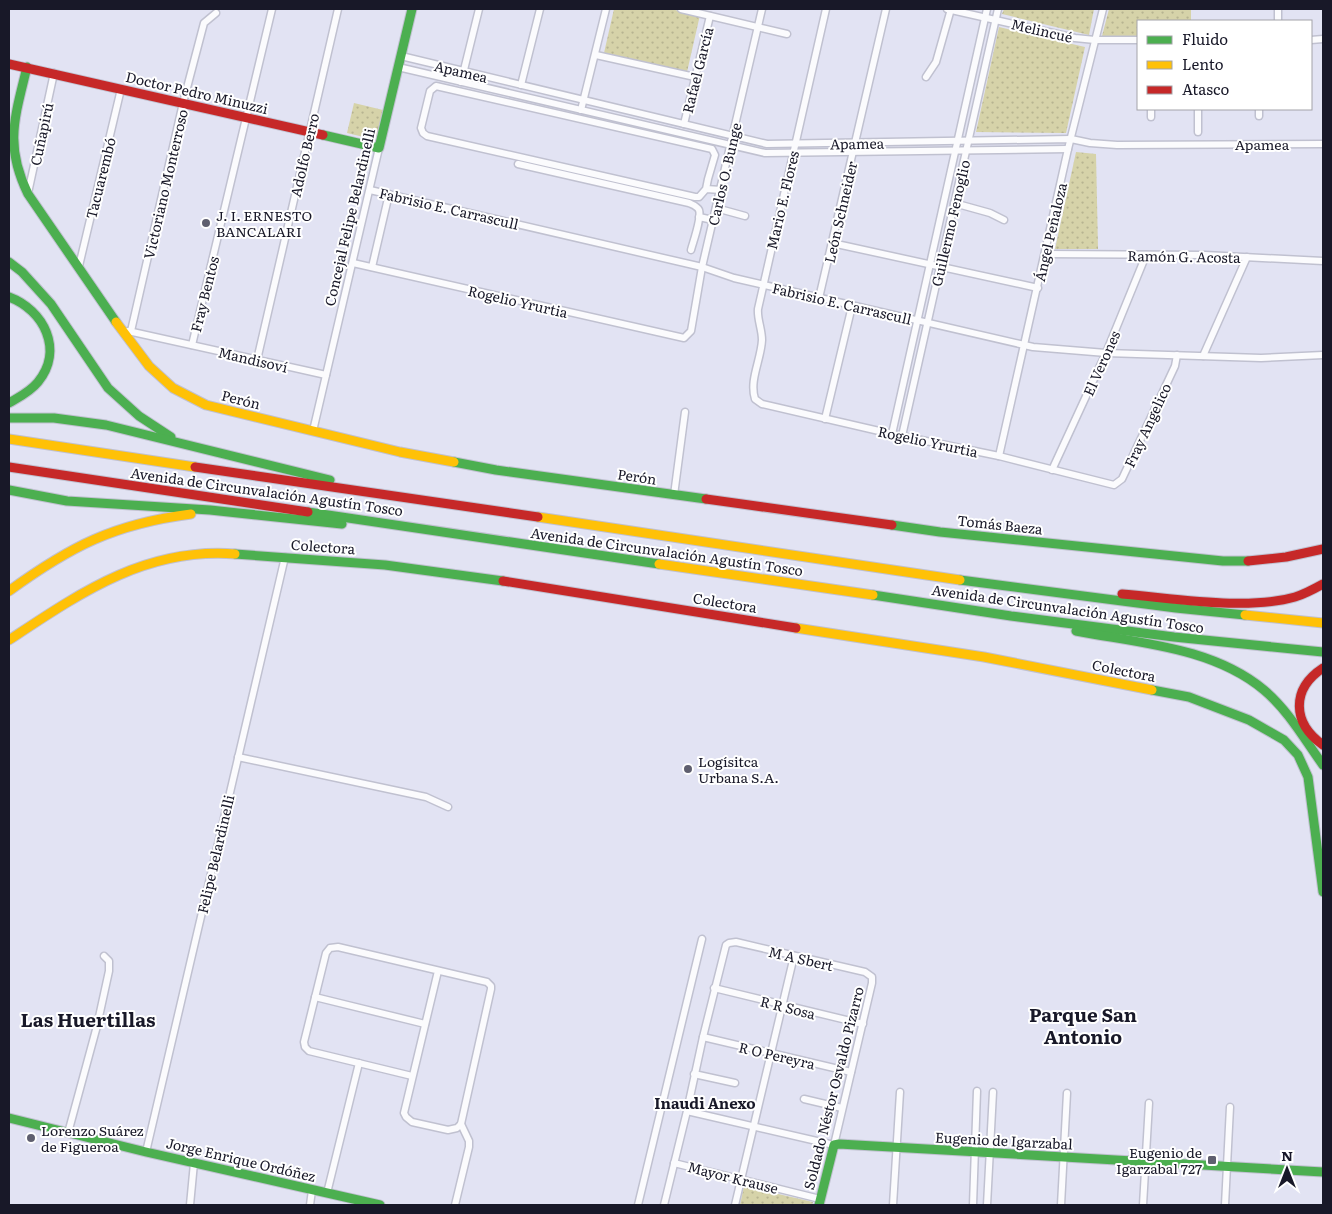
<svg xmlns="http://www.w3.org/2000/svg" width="1332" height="1214" font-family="Literata,serif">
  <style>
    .grass { fill: url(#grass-dots) }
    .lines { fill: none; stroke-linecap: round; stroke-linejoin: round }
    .street-casing { stroke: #c0c1d0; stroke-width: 9 }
    .fast-casing { stroke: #c0c1d0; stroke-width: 11 }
    .slow-casing { stroke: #c0c1d0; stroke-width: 11 }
    .jam-casing { stroke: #c0c1d0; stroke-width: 11 }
    .street { stroke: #fbfbfd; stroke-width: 6 }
    .fast { stroke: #4caf50; stroke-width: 9 }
    .slow { stroke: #ffc107; stroke-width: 9 }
    .jam { stroke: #c62828; stroke-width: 9 }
    .poi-dot { fill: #5f5f6f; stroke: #fff; stroke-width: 2 }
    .labels { text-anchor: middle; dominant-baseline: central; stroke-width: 4; stroke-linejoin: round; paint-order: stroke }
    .street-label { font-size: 14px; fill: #181828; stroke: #fff }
    .poi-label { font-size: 14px; fill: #181828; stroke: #fff; text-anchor: start }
    .neighbourhood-label { font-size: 15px; font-weight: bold; fill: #181828; stroke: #fff }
    .district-label { font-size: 19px; font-weight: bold; fill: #181828; stroke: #fff }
  </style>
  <defs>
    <pattern id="grass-dots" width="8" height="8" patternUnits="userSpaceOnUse" patternTransform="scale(1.25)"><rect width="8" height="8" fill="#d6d3a9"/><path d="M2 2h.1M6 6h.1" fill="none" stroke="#b7b491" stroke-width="1.8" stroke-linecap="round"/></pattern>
  </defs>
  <rect width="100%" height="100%" fill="#e2e3f3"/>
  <!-- grass -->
  <g class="grass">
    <polygon points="614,9 670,9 700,15 687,72 604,53"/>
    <polygon points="1004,9 1094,9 1089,35 1002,14"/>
    <polygon points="1109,9 1191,9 1191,21 1138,21 1138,36 1102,36"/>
    <polygon points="999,27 1085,47 1066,133 976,132"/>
    <polygon points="354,103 383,110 378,135 372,139 347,133"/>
    <polygon points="1076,152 1096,154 1098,249 1055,249"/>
    <polygon points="744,1186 813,1202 812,1205 740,1205"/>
  </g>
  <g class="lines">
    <!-- street casing -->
    <g class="street-casing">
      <g id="street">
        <polyline points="681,9 787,34"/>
        <path d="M826,9L758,309C757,319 762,329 762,340C761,360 749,380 755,399L762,404L892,434L999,456L1114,485L1122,479L1175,366L1177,355"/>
        <polyline points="947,9 1075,38 1095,40 1138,40"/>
        <polyline points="1278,9 1278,21"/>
        <polyline points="1311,40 1323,39"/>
        <polyline points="596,55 695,77"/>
        <polyline points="401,56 767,144 1071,139 1090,143 1117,145 1323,144"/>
        <polyline points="398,67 765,153 1068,149"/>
        <polyline points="926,77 936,62 951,9"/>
        <polyline points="461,82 479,9"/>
        <polyline points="521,85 540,9"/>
        <polyline points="1151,109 1151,117"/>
        <polyline points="1198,109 1198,132"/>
        <polyline points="1259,109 1259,116"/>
        <polyline points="581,110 606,9"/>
        <polyline points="684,124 710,16"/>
        <path d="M518,164L689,203C693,205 697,206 699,210C702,218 693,242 691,250"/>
        <polyline points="706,189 708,179 715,155 712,149 436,86 430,91 421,128 423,133 427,136 695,197 699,197 706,189 721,190"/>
        <polyline points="370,190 702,267 734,278 1033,347 1106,353 1261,358 1323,355"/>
        <polyline points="28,193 54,73"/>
        <polyline points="954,203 990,213 1004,220"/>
        <polyline points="716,208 745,216"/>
        <polyline points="699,217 713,220"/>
        <polyline points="832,243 1038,288"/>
        <polyline points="1045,254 1205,255 1323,261"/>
        <polyline points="353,263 684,338 691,331 702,267 762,9"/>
        <polyline points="79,266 121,89"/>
        <polyline points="372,267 389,194"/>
        <polyline points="819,298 886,9"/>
        <polyline points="128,331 326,375"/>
        <polyline points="131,331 183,103 204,23 216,13"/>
        <polyline points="192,345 272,9"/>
        <polyline points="1203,356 1247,257"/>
        <polyline points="257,360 338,9"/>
        <polyline points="825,419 852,306"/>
        <polyline points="313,431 379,148"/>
        <polyline points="892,434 987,9"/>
        <polyline points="902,436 998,9"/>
        <polyline points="999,456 1068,149 1103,9"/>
        <polyline points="1052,470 1106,353 1146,255"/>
        <polyline points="674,495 685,412"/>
        <polyline points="238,757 426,797 448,807"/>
        <polyline points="714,988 863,1024"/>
        <polyline points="315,997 425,1024"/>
        <polyline points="703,1037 851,1072"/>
        <polyline points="694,1074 735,1083"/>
        <polyline points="412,1076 309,1051 305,1047 304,1042 326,953 330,948 338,947 487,982 491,986 491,989 461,1124 457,1128 448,1130 412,1122 406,1117 404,1113 438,971"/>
        <polyline points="804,1099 842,1108"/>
        <polyline points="68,1133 97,1026 109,971 109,961 104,956"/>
        <polyline points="146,1152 285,557"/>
        <polyline points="674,1163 820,1199"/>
        <polyline points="327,1193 359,1063"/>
        <polyline points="190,1205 194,1163"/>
        <polyline points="310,1205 312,1190"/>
        <polyline points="455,1205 469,1147 469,1141 461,1124"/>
        <polyline points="638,1205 702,939"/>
        <polyline points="664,1205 687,1111 703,1037 726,945 729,943 736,942 865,972 872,977 872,983 834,1145 687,1111"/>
        <polyline points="735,1205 794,956"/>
        <polyline points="893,1205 900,1092"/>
        <polyline points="973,1205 977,1091"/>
        <polyline points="987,1205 993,1092"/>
        <polyline points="1061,1205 1067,1093"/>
        <polyline points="1143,1205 1149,1103"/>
        <polyline points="1225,1205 1230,1107"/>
      </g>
    </g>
    <!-- fast casing -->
    <g class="fast-casing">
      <g id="fast">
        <path d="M27,67C15,117 4,145 28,194L116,322"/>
        <polyline points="323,135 379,148 412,9"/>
        <polyline points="9,262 22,272 51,304 108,388 139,416 171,437"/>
        <path d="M9,297C44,310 64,350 38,382C30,392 19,397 9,403"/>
        <polyline points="9,418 54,418 106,425 330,480"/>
        <polyline points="454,462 496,470 706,499"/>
        <polyline points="9,490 67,501 210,510 342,524"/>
        <polyline points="308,512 659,564"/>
        <polyline points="892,525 940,532 1223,561 1248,561"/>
        <polyline points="235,554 385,565 503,581"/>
        <polyline points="960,580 1176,608 1245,615"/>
        <polyline points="873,595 1011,616 1174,637 1323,652"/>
        <path d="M1076,631C1138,643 1213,647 1264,690C1288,710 1305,740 1323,765"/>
        <polyline points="1152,690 1189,697 1249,720 1284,740 1298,755 1308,777 1323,892"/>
        <polyline points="9,1118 146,1152 380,1205"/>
        <polyline points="819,1205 834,1145 839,1144 1323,1172"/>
      </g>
    </g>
    <!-- slow casing -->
    <g class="slow-casing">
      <g id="slow">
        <polyline points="116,322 149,366 173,388 206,405 400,452 454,462"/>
        <polyline points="9,439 195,467"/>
        <polyline points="538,517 960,580"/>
        <polyline points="659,564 873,595"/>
        <path d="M9,591C71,546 114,524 191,514"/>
        <polyline points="1245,615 1323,623"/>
        <polyline points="796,628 984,657 1152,690"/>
        <path d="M9,640C80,593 146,547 235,554"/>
      </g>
    </g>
    <!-- jam casing -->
    <g class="jam-casing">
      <g id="jam">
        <polyline points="9,64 323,135"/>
        <polyline points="9,467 308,512"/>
        <polyline points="195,467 538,517"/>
        <polyline points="706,499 892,525"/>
        <polyline points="1248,561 1286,557 1323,549"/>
        <polyline points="503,581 796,628"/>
        <path d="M1122,594C1173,598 1247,611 1295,597C1305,594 1314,589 1323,584"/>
        <path d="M1323,668C1291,689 1292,723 1323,745"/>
      </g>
    </g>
    <!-- street -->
    <use href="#street" class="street"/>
    <!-- fast -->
    <use href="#fast" class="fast"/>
    <!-- slow -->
    <use href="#slow" class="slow"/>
    <!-- jam -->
    <use href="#jam" class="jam"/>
  </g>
  <!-- markers -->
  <g class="poi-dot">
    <circle cx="206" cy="223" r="5"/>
    <circle cx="688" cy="769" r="5"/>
    <circle cx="31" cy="1138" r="5"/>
    <rect x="1207" y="1155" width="10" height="10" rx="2.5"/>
  </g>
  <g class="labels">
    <!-- street labels -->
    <g class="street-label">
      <text transform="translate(1042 30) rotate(13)">Melincué</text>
      <text transform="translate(697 70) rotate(-76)">Rafael García</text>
      <text transform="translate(461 71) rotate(13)">Apamea</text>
      <text transform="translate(197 92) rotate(13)">Doctor Pedro Minuzzi</text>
      <text transform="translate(41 134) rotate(-78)">Cuñapirú</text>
      <text transform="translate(857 143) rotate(-1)">Apamea</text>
      <text x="1262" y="144">Apamea</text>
      <text transform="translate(304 155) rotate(-77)">Adolfo Berro</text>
      <text transform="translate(724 174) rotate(-77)">Carlos O. Bunge</text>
      <text transform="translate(100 178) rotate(-76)">Tacuarembó</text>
      <text transform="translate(165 184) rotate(-77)">Victoriano Monterroso</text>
      <text transform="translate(782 200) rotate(-77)">Mario E. Flores</text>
      <text transform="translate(449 208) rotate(13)">Fabrisio E. Carrascull</text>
      <text transform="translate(840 212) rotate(-77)">León Schneider</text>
      <text transform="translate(349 217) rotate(-77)">Concejal Felipe Belardinelli</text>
      <text transform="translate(950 223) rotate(-77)">Guillermo Fenoglio</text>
      <text transform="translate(1050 232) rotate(-77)">Ángel Peñaloza</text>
      <text transform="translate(1184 256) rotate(1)">Ramón G. Acosta</text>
      <text transform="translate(204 294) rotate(-76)">Fray Bentos</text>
      <text transform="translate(518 301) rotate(13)">Rogelio Yrurtia</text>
      <text transform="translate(842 303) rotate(13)">Fabrisio E. Carrascull</text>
      <text transform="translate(253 359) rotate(13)">Mandisoví</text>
      <text transform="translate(1101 363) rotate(-66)">El Verones</text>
      <text transform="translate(241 399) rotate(14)">Perón</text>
      <text transform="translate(1147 425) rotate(-65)">Fray Angelico</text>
      <text transform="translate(928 441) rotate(12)">Rogelio Yrurtia</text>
      <text transform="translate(637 476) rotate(8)">Perón</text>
      <text transform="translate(267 491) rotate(8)">Avenida de Circunvalación Agustín Tosco</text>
      <text transform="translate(1000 524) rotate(6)">Tomás Baeza</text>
      <text transform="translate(323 546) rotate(4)">Colectora</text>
      <text transform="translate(667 551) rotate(8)">Avenida de Circunvalación Agustín Tosco</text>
      <text transform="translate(725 602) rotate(9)">Colectora</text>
      <text transform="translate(1068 608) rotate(8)">Avenida de Circunvalación Agustín Tosco</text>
      <text transform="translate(1124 670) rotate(11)">Colectora</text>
      <text transform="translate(215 854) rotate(-77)">Felipe Belardinelli</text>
      <text transform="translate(801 958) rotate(13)">M A Sbert</text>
      <text transform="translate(788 1007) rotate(14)">R R Sosa</text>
      <text transform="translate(777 1055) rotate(13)">R O Pereyra</text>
      <text transform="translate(833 1088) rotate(-76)">Soldado Néstor Osvaldo Pizarro</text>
      <text transform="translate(1004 1140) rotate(3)">Eugenio de Igarzabal</text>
      <text transform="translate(241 1159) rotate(13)">Jorge Enrique Ordóñez</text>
      <text transform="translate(733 1177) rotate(14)">Mayor Krause</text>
    </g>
    <!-- poi labels -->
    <g class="poi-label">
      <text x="216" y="215">J. I. ERNESTO<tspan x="216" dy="16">BANCALARI</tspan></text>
      <text x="698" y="761">Logísitca<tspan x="698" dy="16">Urbana S.A.</tspan></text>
      <text x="41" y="1130">Lorenzo Suárez<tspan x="41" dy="16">de Figueroa</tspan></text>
      <text x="1202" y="1152" text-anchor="end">Eugenio de<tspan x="1202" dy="16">Igarzabal 727</tspan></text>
    </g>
    <!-- neighbourhood labels -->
    <g class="neighbourhood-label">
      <text x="705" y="1102">Inaudi Anexo</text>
    </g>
    <!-- district labels -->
    <g class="district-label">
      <text x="1083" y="1014">Parque San<tspan x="1083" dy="22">Antonio</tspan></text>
      <text x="88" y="1019">Las Huertillas</text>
    </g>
  </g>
  <!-- border -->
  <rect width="1332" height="1214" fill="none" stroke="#181828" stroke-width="20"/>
  <!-- legend -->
  <rect x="1137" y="20" width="175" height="90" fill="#ffffff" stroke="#a3a3a9"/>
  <rect x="1147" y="36" width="25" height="8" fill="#4caf50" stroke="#a3a3a9"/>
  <text x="1182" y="45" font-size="15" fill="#181828">Fluido</text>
  <rect x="1147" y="61" width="25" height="8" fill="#ffc107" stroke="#a3a3a9"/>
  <text x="1182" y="70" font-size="15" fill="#181828">Lento</text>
  <rect x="1147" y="86" width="25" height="8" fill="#c62828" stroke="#a3a3a9"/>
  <text x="1182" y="95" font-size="15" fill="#181828">Atasco</text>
  <!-- north arrow -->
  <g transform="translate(1287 1169)" stroke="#ffffff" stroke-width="4" paint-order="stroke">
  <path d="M0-4L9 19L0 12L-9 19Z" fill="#181828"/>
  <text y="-8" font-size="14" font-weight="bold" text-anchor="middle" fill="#181828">N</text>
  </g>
</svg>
